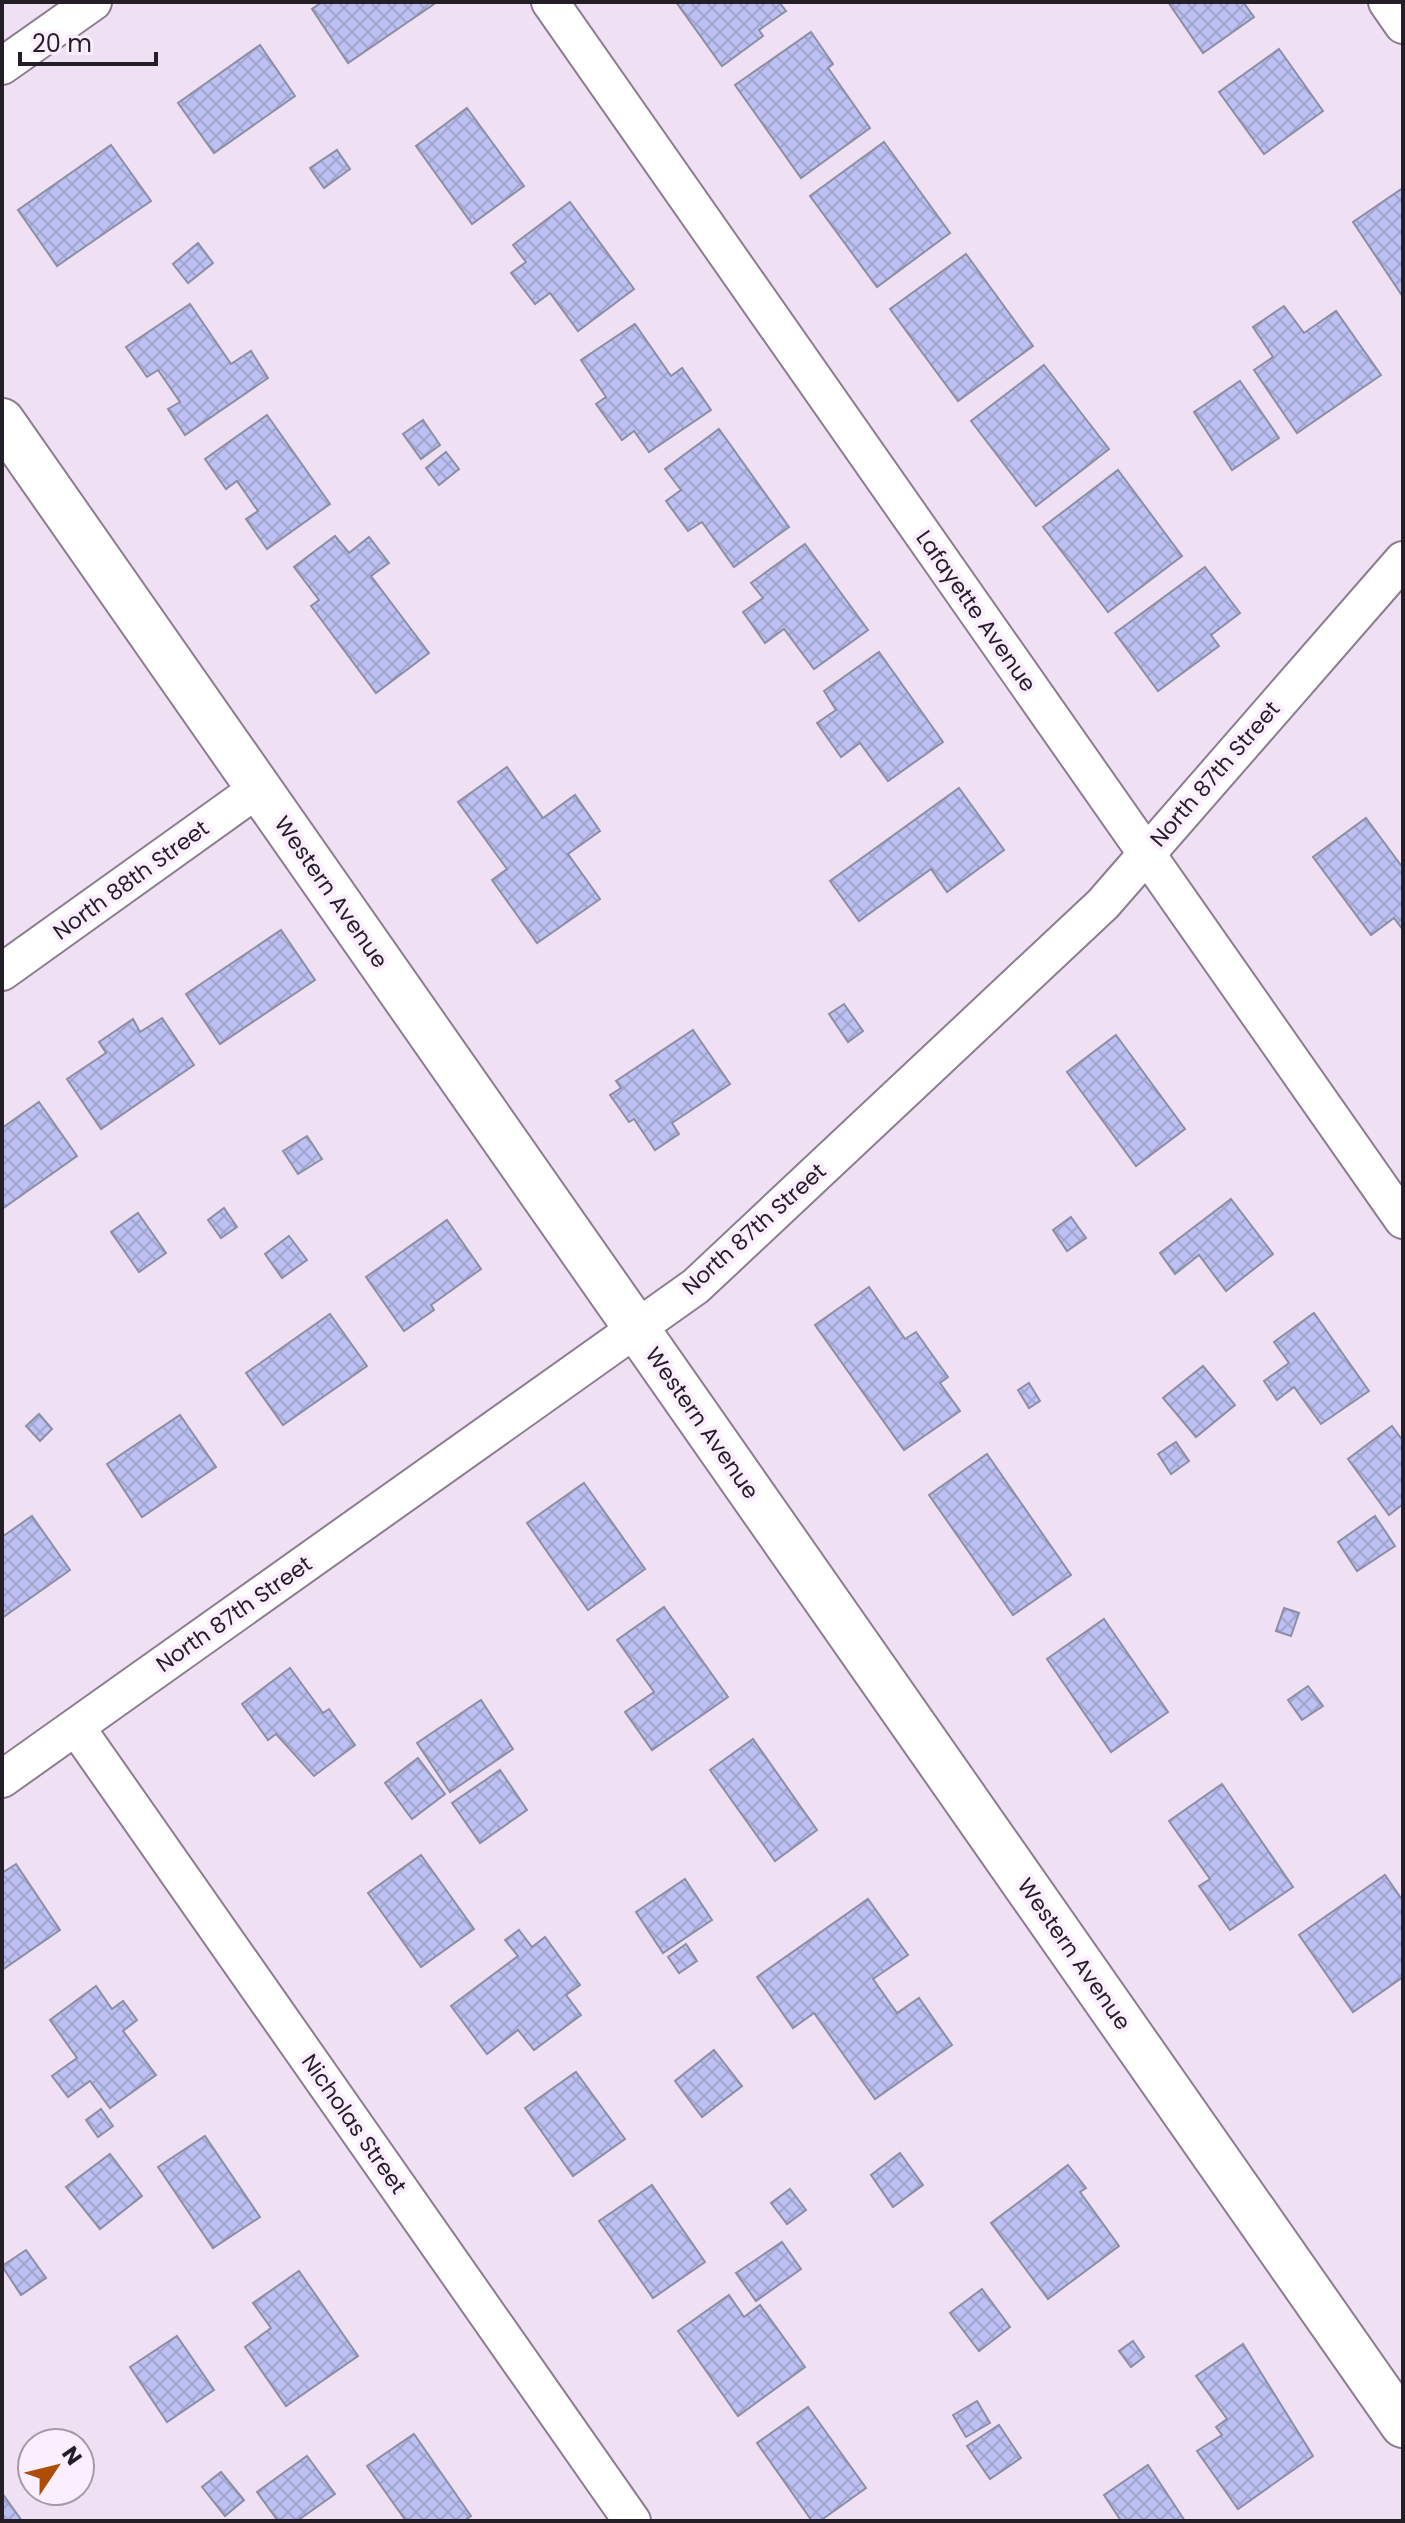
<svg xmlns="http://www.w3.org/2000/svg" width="1405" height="2523" font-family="Poppins,sans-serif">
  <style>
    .building { fill: url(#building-cross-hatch); stroke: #8c8ea3; stroke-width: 2 }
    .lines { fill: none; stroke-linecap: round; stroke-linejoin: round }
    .street-casing { stroke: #8c7d8f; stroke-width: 40 }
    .secondary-casing { stroke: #8c7d8f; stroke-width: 48 }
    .street { stroke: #fff; stroke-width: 36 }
    .secondary { stroke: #fff; stroke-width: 44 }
    .labels { text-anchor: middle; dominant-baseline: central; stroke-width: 8; stroke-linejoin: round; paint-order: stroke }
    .street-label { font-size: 22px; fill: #241f26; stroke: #fbeefe }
  </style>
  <defs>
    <pattern id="building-cross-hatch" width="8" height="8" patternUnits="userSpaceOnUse" patternTransform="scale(2)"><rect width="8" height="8" fill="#bdc0f2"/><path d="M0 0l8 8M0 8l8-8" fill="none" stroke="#a2a5cf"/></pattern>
  </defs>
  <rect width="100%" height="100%" fill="#f0e0f4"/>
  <!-- building -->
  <g class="building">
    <polygon points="322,2 437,2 348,63 312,9"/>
    <polygon points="676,2 779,2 786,11 759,30 763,36 722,66"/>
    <polygon points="1168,2 1243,2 1254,17 1203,53"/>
    <polygon points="811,32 833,64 828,68 870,128 801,178 735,85"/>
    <polygon points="260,45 295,96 214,153 178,103"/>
    <polygon points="1279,49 1323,111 1264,154 1219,92"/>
    <polygon points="467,108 524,186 472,224 416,146"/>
    <polygon points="884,142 950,233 877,287 810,196"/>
    <polygon points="111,145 151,201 57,266 18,210"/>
    <polygon points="337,150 350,169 324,188 310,168"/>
    <polygon points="1403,188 1403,297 1353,222"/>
    <polygon points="570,202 634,289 578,331 550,293 535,304 511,273 526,262 513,245"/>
    <polygon points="198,243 213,263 188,283 173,264"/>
    <polygon points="966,254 1033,346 958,401 890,309"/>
    <polygon points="190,304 231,364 251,351 268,378 185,435 168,409 180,402 158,370 147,377 126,347"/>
    <polygon points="1284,306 1304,333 1336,311 1381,375 1297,433 1254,370 1273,357 1253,327"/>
    <polygon points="635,324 671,376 682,368 711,410 649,452 634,431 622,440 596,404 606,397 581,360"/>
    <polygon points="1044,365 1109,449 1036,506 971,421"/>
    <polygon points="1240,381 1279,438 1232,470 1194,412"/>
    <polygon points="267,415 330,504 267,549 246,519 258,511 237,481 226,489 205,459"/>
    <polygon points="423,420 440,445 421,459 403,434"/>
    <polygon points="719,429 789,527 734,567 702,522 688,531 666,501 681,490 665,469"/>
    <polygon points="446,452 459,469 439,485 426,468"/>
    <polygon points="1118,470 1182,556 1108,612 1043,527"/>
    <polygon points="335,536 349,553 369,537 389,563 371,576 429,653 376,693 311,606 319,600 294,567"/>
    <polygon points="805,544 868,630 814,669 784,629 765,643 743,612 763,598 751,583"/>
    <polygon points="1205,567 1240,613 1211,635 1219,646 1158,691 1115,633"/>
    <polygon points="879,652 943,742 888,781 860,743 841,757 817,723 836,710 824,691"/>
    <polygon points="507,767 543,818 575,795 600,831 568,854 600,899 537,943 492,880 507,869 458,802"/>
    <polygon points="959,788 1004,850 947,892 931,869 859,921 830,881"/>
    <polygon points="1366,818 1403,868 1403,930 1394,918 1371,935 1313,857"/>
    <polygon points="281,930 315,980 220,1044 186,994"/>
    <polygon points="844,1004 863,1031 848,1042 829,1014"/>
    <polygon points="162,1018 194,1065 101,1129 67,1079 106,1053 99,1042 133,1019 140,1032"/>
    <polygon points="693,1030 730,1084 672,1123 679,1134 655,1150 634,1119 629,1122 610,1095 621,1088 616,1081"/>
    <polygon points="1116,1035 1185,1129 1136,1166 1067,1072"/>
    <polygon points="39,1102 77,1156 2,1209 2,1128"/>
    <polygon points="307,1136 322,1159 298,1174 283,1151"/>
    <polygon points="1231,1199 1273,1254 1226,1291 1199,1255 1175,1274 1160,1253"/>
    <polygon points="224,1208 237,1227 221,1238 208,1220"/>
    <polygon points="138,1213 166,1253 139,1272 111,1232"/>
    <polygon points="1071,1217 1086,1238 1067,1251 1053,1230"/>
    <polygon points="447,1220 481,1269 431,1305 434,1310 404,1331 366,1277"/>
    <polygon points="289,1236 307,1260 282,1278 265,1254"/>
    <polygon points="869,1287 905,1339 916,1332 948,1377 940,1383 960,1411 904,1450 815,1325"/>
    <polygon points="1314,1313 1369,1391 1321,1424 1294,1387 1277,1400 1264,1381 1289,1363 1274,1342"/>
    <polygon points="330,1314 367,1366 283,1425 246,1373"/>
    <polygon points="1203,1366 1235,1405 1196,1437 1163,1398"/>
    <polygon points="1029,1383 1040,1401 1029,1408 1018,1390"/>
    <polygon points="39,1414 52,1429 40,1441 26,1426"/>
    <polygon points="180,1415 216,1467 142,1517 107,1464"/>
    <polygon points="1392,1426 1403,1441 1403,1504 1389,1515 1348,1459"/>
    <polygon points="1176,1442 1189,1461 1171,1474 1158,1454"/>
    <polygon points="987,1454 1071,1575 1013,1615 929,1495"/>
    <polygon points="584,1483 645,1569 588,1610 527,1523"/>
    <polygon points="32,1516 70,1570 2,1618 2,1537"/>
    <polygon points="1375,1516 1395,1546 1357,1571 1338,1542"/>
    <polygon points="664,1607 728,1697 652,1750 625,1712 654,1692 617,1640"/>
    <polygon points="1284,1608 1299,1613 1291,1636 1276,1631"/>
    <polygon points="1104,1619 1168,1712 1111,1752 1047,1659"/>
    <polygon points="290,1668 323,1713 329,1709 355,1745 314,1776 276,1734 268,1740 242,1704"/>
    <polygon points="1308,1686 1323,1706 1302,1720 1288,1700"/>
    <polygon points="481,1700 513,1749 450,1792 417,1743"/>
    <polygon points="753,1739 817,1830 775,1861 710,1770"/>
    <polygon points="418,1758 445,1794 412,1819 385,1783"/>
    <polygon points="500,1770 527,1810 480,1843 452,1803"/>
    <polygon points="1222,1784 1293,1887 1230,1930 1199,1886 1210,1879 1169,1821"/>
    <polygon points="421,1855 474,1929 421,1967 368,1893"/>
    <polygon points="16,1864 60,1930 2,1970 2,1873"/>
    <polygon points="1385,1875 1403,1901 1403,1977 1353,2012 1299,1935"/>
    <polygon points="685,1879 712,1920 663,1953 636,1912"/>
    <polygon points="868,1899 908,1955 873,1979 897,2013 919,1998 952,2045 875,2099 814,2013 793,2028 757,1977"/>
    <polygon points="519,1930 532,1947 545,1937 580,1985 566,1995 581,2015 534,2050 518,2030 487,2054 451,2006 518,1956 505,1940"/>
    <polygon points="686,1944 697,1961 679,1973 668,1957"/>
    <polygon points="96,1986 112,2009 123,2001 137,2020 123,2031 156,2075 110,2108 90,2081 68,2097 52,2076 77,2058 50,2020"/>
    <polygon points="714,2050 742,2086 702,2117 675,2081"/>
    <polygon points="576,2072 625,2139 573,2176 525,2108"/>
    <polygon points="101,2109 113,2126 98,2137 86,2120"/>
    <polygon points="205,2136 260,2217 213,2248 158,2167"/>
    <polygon points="900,2153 923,2185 893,2207 871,2175"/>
    <polygon points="110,2154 142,2196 100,2229 66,2187"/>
    <polygon points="1068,2165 1086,2188 1080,2192 1119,2246 1048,2299 991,2223"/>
    <polygon points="652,2185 705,2262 653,2298 599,2221"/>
    <polygon points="790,2189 806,2210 787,2224 771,2203"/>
    <polygon points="782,2242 801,2269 756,2301 736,2273"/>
    <polygon points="26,2250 46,2278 21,2295 2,2266"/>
    <polygon points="299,2271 358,2356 286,2406 245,2347 271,2328 253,2303"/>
    <polygon points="982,2289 1010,2327 979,2351 950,2313"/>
    <polygon points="729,2295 744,2317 760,2305 805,2367 738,2416 678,2331"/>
    <polygon points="177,2336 214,2390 167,2422 130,2367"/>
    <polygon points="1133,2341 1144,2357 1131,2367 1119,2351"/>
    <polygon points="1243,2344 1313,2456 1238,2509 1197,2451 1222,2435 1216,2427 1227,2419 1196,2376"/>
    <polygon points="977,2401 990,2423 966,2437 953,2415"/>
    <polygon points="808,2407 866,2488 820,2521 812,2521 757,2443"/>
    <polygon points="999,2425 1021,2458 990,2479 967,2446"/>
    <polygon points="414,2434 471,2516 464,2521 406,2521 367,2466"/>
    <polygon points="307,2456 335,2494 297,2521 278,2521 257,2492"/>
    <polygon points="1148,2465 1185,2521 1121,2521 1104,2495"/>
    <polygon points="221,2472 244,2500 225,2516 202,2487"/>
    <polygon points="2,2493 22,2521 2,2521"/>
  </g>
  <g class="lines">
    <!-- street casing -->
    <g class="street-casing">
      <g id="street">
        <polyline points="550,2 1403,1220"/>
        <polyline points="1387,2 1403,25"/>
        <polyline points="2,66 93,2"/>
        <polyline points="2,972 259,788"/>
        <polyline points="76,1727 632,2521"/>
        <polyline points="2,1779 696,1286 1103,904 1403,560"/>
      </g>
    </g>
    <!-- secondary casing -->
    <g class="secondary-casing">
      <polyline id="secondary" points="2,421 1403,2425"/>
    </g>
    <!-- street -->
    <use href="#street" class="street"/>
    <!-- secondary -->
    <use href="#secondary" class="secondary"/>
  </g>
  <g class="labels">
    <!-- street labels -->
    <g class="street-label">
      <text transform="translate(976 611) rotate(55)">Lafayette Avenue</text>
      <text transform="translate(1215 774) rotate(-49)">North 87th Street</text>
      <text transform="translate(131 880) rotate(-36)">North 88th Street</text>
      <text transform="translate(331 892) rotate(55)">Western Avenue</text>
      <text transform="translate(754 1229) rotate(-42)">North 87th Street</text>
      <text transform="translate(702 1423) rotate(55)">Western Avenue</text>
      <text transform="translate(234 1614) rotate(-35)">North 87th Street</text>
      <text transform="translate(1074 1954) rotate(55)">Western Avenue</text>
      <text transform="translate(354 2124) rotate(55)">Nicholas Street</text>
    </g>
  </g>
  <!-- border -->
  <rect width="1405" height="2523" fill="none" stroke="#241f26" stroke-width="8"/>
  <!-- north arrow -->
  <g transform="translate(56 2467) rotate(55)"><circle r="38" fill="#fbeefe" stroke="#a59ba8" stroke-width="2"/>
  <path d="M0-6L14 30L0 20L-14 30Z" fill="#ae4d06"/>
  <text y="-12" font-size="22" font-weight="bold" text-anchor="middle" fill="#241f26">N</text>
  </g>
  <!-- scale -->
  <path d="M20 52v12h136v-12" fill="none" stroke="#241f26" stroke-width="4"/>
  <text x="32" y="52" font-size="24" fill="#241f26" stroke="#fbeefe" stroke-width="6" paint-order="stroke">20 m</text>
</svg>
